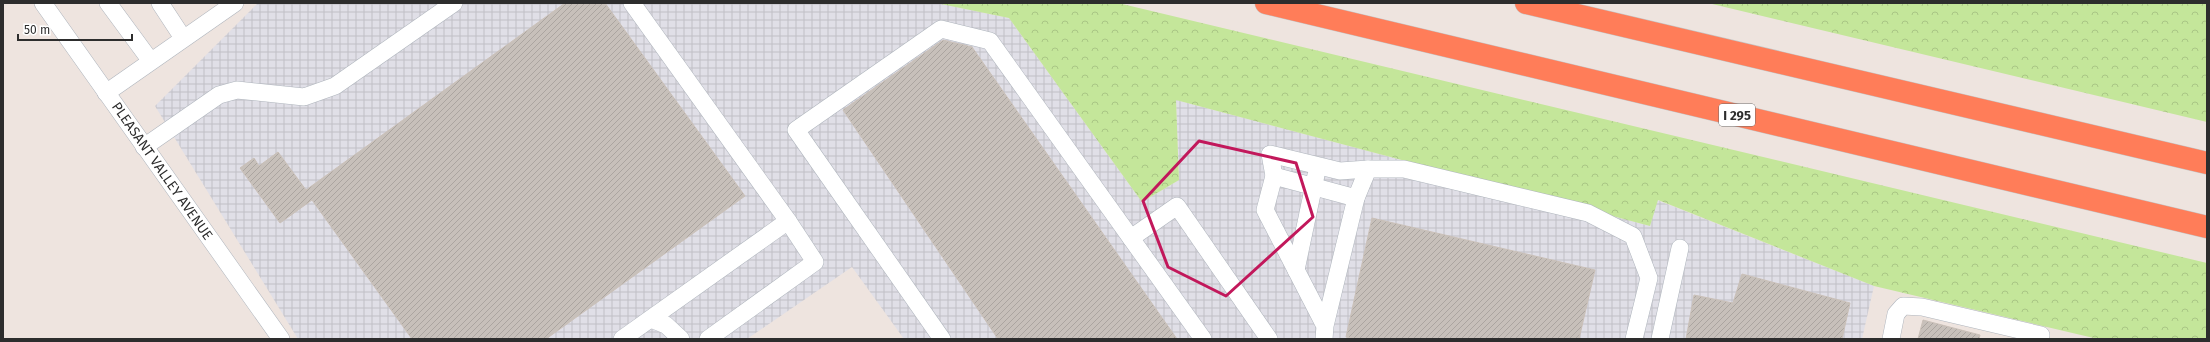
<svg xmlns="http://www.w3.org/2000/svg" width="2210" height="342" font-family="'Fira Sans',sans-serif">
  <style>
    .industrial { fill: url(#industrial-grid) }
    .forest { fill: url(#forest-crowns) }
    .building { fill: url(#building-hatch); stroke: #cac0b8 }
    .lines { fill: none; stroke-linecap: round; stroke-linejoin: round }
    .minor-casing { stroke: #afb5bd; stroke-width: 18 }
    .highway-casing { stroke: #c4c4c4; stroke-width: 23 }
    .minor { stroke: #fff; stroke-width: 17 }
    .highway { stroke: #ff7d59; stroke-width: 22 }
    .marked { fill: none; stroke: #c2185b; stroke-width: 3; stroke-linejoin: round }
    .labels { text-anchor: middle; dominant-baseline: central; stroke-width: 4; stroke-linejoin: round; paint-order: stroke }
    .shield { fill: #fff; stroke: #6c6c6c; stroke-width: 1 }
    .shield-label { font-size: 13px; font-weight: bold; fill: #2d2d2d }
    .street-label { font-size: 14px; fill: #2d2d2d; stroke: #fff }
  </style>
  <defs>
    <pattern id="industrial-grid" width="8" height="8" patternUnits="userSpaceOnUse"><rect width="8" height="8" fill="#e0dfe7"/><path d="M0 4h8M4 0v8" fill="none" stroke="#c0c0c6"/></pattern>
    <pattern id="forest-crowns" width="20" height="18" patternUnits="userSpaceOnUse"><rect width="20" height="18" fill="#c4e69a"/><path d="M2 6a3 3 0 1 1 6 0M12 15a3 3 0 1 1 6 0" fill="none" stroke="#a9c685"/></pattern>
    <pattern id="building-hatch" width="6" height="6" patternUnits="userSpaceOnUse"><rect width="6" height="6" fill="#c7c0ba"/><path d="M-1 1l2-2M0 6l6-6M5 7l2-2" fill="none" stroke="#aba5a0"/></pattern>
  </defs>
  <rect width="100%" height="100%" fill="#eee4df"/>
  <!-- industrial -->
  <polygon class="industrial" points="258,3 936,3 1009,18 1142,202 1179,180 1176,100 1650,226 1657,200 1874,286 1862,339 904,339 852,267 747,339 298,339 155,106"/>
  <!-- forest -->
  <g class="forest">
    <polygon points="936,3 1118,3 2207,263 2207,339 2098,339 1874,286 1658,200 1650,226 1176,100 1179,180 1142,202 1009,18"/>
    <polygon points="1708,3 2207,3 2207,122"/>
  </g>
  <!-- building -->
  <g class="building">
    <polygon points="565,3 605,3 745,196 546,339 412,339 312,200 280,223 240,168 254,158 259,166 278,152 306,190"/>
    <polygon points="943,40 972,47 1177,339 998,339 843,110"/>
    <polygon points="1372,218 1595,270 1579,339 1357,339 1346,337"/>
    <polygon points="1742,274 1850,303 1842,339 1686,339 1694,295 1733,303"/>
    <polygon points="1923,320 1980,335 1979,339 1918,339"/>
  </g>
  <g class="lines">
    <!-- minor casing -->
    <g class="minor-casing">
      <g id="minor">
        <polyline points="43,3 281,339"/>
        <polyline points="108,3 150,60"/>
        <polyline points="160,3 183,38"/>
        <polyline points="106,93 235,3"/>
        <polyline points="144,147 219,95 237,90 304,97 335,86 454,3"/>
        <polyline points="1274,176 1270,154 1340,171 1368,169"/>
        <polyline points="1356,198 1368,169 1404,169 1588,213 1633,236 1649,278 1634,339"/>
        <polyline points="1131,238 1177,206 1269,339"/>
        <polyline points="1296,270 1316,175"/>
        <polyline points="651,319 666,325 681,339"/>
        <polyline points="622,339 788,221 632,3"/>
        <polyline points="708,339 815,262 788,221"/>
        <polyline points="942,339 796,130 941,29 990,41 1203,339"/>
        <polyline points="1324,339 1325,326 1356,198 1274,176 1265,210 1325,326"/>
        <polyline points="1660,339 1680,248"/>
        <polyline points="1891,339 1896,314 1903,306 1922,307 2041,335"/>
      </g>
    </g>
    <!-- highway casing -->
    <g class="highway-casing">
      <g id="highway">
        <polyline points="1266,3 2207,227"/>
        <polyline points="1526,3 2207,163"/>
      </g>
    </g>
    <!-- minor -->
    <use href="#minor" class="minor"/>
    <!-- highway -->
    <use href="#highway" class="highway"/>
  </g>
  <!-- marked area -->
  <path class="marked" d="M1199,141L1296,163L1313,217L1226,296L1168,267L1143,201Z"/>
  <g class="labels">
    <!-- shield labels -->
    <rect class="shield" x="1719" y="104" width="36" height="22" rx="3"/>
    <g class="shield-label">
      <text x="1737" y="115">I 295</text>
    </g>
    <!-- street labels -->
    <g class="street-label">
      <text transform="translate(162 171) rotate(55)">PLEASANT VALLEY AVENUE</text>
    </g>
  </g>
  <!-- border -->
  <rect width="2210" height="342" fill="none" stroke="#2d2d2d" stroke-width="8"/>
  <!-- scale -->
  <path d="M18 34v6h114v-6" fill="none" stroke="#2d2d2d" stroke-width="2"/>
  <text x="24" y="34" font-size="12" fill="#2d2d2d" stroke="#ffffff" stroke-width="3" paint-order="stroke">50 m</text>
</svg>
